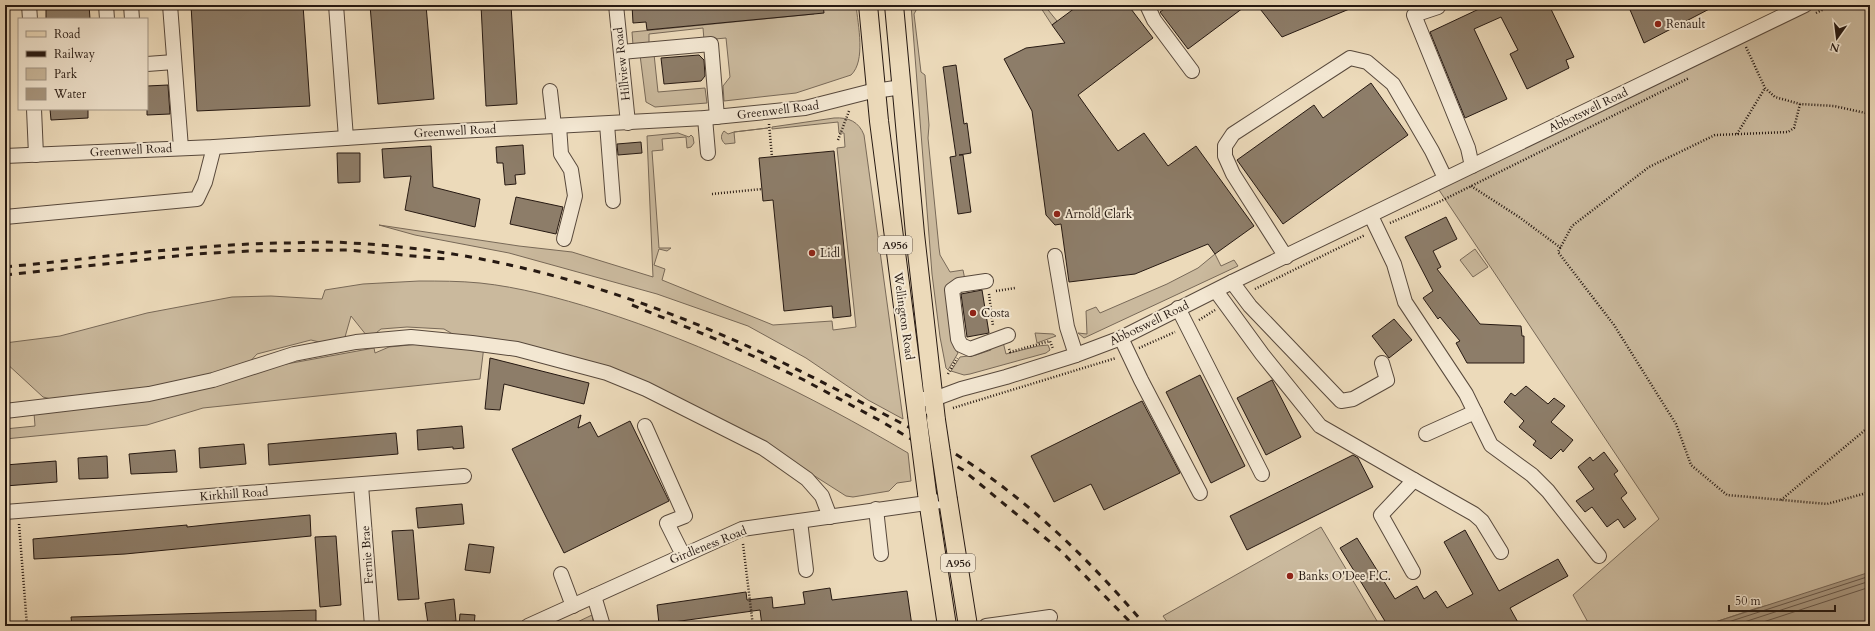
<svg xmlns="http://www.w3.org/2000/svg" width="1875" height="631" font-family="Cardo,serif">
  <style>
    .green { fill: #cab99d; stroke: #786958 }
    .water { fill: #a99881; stroke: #756555 }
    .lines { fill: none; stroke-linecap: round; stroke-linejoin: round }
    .shore { stroke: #68584a; stroke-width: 1 }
    .building { fill: #8d7d69; stroke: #261912 }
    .minor-casing { stroke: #58493c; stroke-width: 16 }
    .major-casing { stroke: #261912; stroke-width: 20 }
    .path { stroke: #261912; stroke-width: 2.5; stroke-dasharray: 1 2; stroke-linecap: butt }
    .minor { stroke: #f3e7d2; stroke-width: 14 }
    .major { stroke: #ecdaba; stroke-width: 18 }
    .rail { stroke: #261912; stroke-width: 3; stroke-dasharray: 7 7; stroke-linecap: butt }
    .major-bridge-casing { stroke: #261912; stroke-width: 20; stroke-linecap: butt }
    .major-bridge { stroke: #ecdaba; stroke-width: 18 }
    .poi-dot { fill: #8f2418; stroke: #f3e7d2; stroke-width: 1.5 }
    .labels { text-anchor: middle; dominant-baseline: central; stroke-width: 4; stroke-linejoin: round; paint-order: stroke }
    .shield { fill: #f3e7d2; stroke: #64574c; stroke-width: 1 }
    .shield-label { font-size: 11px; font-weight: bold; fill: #261912 }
    .poi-label { font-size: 12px; fill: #261912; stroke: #f3e7d2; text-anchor: start }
    .street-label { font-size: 12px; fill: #261912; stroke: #f3e7d2 }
  </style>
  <rect width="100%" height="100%" fill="#ecdaba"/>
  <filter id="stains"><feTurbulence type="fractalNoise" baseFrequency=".005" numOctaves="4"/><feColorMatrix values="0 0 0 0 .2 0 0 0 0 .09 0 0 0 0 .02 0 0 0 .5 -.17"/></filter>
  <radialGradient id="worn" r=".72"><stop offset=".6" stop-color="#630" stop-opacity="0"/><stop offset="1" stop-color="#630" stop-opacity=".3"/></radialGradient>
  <!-- green -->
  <g class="green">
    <path d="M813,5H856C858,25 866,61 851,75L796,93L724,101L723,86L730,77L726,38L704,40L703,28L649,34V43L633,45L632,32L814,14Z"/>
    <polygon points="911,5 919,5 914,14 921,72 925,75 929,125 928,138 939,248 940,255 950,272 963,270 965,280 954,282 954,347 958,353 948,370 946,368 940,337 932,274"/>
    <polygon points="1039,5 1044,5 1057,21 1052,25"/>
    <polygon points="1805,5 1870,5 1870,580 1757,608 1703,626 1590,626 1573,595 1659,519 1435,184"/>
    <polygon points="654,54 658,92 705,88 707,103 655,107 646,102 640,55"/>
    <path d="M834,118C849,117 859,122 864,135L903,419L868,400L806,358L748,326L657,294L509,253L415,235L379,225L519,246L572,252L653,277L647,136L678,133L689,137L691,135L693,137L694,143L691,147L687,148L686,137L662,139L663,150L652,151L659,248H671L667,251L659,249L654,265L665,269L662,280L773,325L832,321L833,330L856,327L837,148L845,147L844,133H839L838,122L772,129V127Z"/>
    <path d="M768,128L734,132L735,143L725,144C721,140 720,136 724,131L728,134L734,132Z"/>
    <polygon points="1475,249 1488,267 1473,277 1460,260"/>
    <polygon points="1215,254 1221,266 1234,260 1238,266 1084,338 1078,333 1087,334 1086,311 1096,307 1100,313 1167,284 1198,268"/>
    <path d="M419,281C439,281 460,281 480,283C519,287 559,298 598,310C708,345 808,394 908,453L911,481L897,483L889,491L853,497L846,496L799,466L693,405L456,336L444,329L407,327L381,329L372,336H367L351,316L345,337L327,344L311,340L257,354L246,366L164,387L51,399L43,397L5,362V343L60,336L147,313L232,297L271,296L322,299L325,290L363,284Z"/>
    <polygon points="1035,333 1053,334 1056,336 1037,343"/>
    <polygon points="1003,342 1006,354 1038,346 1048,345 1050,350 1046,353 970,374 964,375 951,371 960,357 976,355 991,350 990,346"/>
    <polygon points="430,343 484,346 480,379 203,408 147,425 5,439 5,429 35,426 34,413 142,402 163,398 281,365 374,348 375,353 389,347"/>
    <polygon points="1321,527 1380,626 1170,626 1163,616"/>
    <polygon points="592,615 594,626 569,626"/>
  </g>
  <!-- water -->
  <polygon class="water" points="1870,572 1870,626 1703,626"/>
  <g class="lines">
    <!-- shore -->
    <g class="shore">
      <polyline points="1716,626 1870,576"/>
      <polyline points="1732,626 1870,581"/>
      <polyline points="1751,626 1870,587"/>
    </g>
  </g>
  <!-- building -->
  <g class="building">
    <polygon points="46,5 89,5 90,19 46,19"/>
    <polygon points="191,5 303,5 310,106 197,111"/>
    <polygon points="370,5 426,5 434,99 378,104"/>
    <polygon points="481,5 511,5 517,104 486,106"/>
    <polygon points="632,5 823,5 824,13 647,30 646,22 633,23"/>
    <polygon points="1079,5 1128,5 1153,38 1078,95 1118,151 1144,133 1168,166 1196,146 1254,226 1215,254 1208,244 1135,274 1069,282 1061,224 1055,225 1046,215 1032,111 1004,59 1026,48 1065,43 1052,25"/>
    <polygon points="1170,5 1247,5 1188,49 1160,12"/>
    <polygon points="1257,5 1359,5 1282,37"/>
    <polygon points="1477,5 1549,5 1574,57 1566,60 1569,68 1527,89 1510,54 1518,50 1501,17 1474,29 1507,99 1465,118 1430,32 1479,9"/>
    <polygon points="1628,5 1717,5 1644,43"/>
    <polygon points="699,55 704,60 705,76 701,81 664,84 661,58"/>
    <polygon points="956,65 964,124 967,123 971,153 959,155 963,155 971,212 958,214 950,157 956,156 943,67"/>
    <polygon points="1371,83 1408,135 1283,224 1237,160 1314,105 1323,118"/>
    <polygon points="168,85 170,114 147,115 147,86"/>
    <polygon points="50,109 88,109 88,118 51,120"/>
    <polygon points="641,142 642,153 618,155 617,144"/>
    <polygon points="523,145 525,174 515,175 516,184 505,185 503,163 497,163 496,147"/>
    <polygon points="431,146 433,187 480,199 475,227 405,210 411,176 384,178 382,149"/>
    <polygon points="834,151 851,316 833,318 832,306 784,311 773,200 763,201 759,158"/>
    <polygon points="337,153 360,153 360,182 338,183"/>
    <polygon points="516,197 563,207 556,234 510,224"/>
    <polygon points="1446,217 1457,239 1433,251 1441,267 1437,269 1480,324 1521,326 1522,336 1524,336 1524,363 1467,363 1456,343 1460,341 1440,317 1438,319 1423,298 1433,291 1405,237"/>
    <polygon points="982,290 989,333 967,337 961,294"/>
    <polygon points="1394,319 1412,340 1389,358 1372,336"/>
    <polygon points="490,358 589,383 584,404 504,384 500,410 485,409"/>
    <polygon points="1200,375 1245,466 1211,483 1166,392"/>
    <polygon points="1272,380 1301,437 1266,455 1237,398"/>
    <polygon points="1526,386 1548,404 1554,398 1565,406 1551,422 1573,440 1563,452 1561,449 1551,459 1533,445 1536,441 1519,427 1524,421 1504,402 1511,393 1515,396"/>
    <polygon points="1142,401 1180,473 1104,510 1091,484 1054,502 1031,456"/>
    <polygon points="581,415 578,428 590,422 598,437 630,421 669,501 564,553 512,449"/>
    <polygon points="462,426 464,448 453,449 453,447 418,450 417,430"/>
    <polygon points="396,433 398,454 269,465 268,444"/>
    <polygon points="244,444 246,464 200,468 199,448"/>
    <polygon points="175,450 177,472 131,474 129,454"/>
    <polygon points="1604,452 1618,471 1614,474 1627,493 1621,498 1636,519 1624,528 1618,519 1607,527 1592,507 1585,512 1576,501 1594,489 1578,467 1590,457 1593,461"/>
    <polygon points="1353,455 1358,458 1373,487 1247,550 1230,516"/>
    <polygon points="107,456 108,478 79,479 78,458"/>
    <polygon points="56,461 57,482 5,486 5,465"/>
    <polygon points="462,504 464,524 418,528 416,508"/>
    <polygon points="310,515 311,536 125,554 34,559 33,539 187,525 187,527 215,524"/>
    <polygon points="413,530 419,599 398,600 392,531"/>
    <polygon points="1465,530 1499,591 1558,559 1568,576 1510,608 1520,626 1388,626 1340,548 1357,538 1395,599 1417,586 1424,599 1436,591 1447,608 1473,594 1444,542"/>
    <polygon points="336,536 341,605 320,607 315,537"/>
    <polygon points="469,544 494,547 490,573 465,570"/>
    <polygon points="830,588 832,600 907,591 912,626 762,626 760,610 659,624 657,605 746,592 747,600 772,597 773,608 805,604 803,592"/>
    <polygon points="454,599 456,621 428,624 425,603"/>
    <polygon points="316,610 316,626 72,626 71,617"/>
    <polygon points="460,614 475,615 474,626 459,626"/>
  </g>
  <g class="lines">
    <!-- minor casing -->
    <g class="minor-casing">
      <g id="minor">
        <polyline points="29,5 30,19"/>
        <polyline points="106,5 107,19"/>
        <polyline points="131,5 132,19"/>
        <polyline points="170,5 181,148"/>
        <polyline points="336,5 346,138"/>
        <polyline points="616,5 628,123"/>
        <polyline points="1147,5 1154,20 1192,71"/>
        <polyline points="1438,7 1414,15 1468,148 1472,166"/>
        <polyline points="621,52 711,44 717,117"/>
        <polyline points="147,64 174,62"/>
        <polyline points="550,91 554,126"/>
        <polyline points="34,109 36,155"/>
        <polyline points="705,118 708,153"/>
        <polyline points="607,124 613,201"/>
        <polyline points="559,126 561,154 571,170 575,196 564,239"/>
        <polyline points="5,156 214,147 420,133 705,118 805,108 868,92 902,87"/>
        <polyline points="1371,216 1394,264 1405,302 1466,394 1491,445 1532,475 1548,491 1599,556"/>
        <polyline points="5,217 197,199 205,182 214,147"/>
        <polyline points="1055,256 1067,327 1076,355"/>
        <polyline points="1286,257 1233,174 1225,156 1225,146 1233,134 1350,58 1367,62 1393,84 1432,151 1445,178"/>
        <polyline points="986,281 959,285 952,290 958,339 961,345 970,349 1008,335"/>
        <polyline points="1232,282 1250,306 1341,401 1353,399 1387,380 1382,363"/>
        <polyline points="1216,291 1262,354 1320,426 1414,480 1381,515 1413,572"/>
        <polyline points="1178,308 1262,474"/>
        <polyline points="1121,338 1141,380 1200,493"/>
        <polyline points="915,399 934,399 961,389 1006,377 1076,355 1121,338 1232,282 1805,5"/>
        <polyline points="5,411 149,394 213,380 294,354 356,342 411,337 472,343 517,349 607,373 646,389 763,448 807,479 822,496 830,517"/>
        <polyline points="645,426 685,516 667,523 683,555"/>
        <polyline points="1426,434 1475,412"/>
        <polyline points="1414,480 1474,514 1482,521 1501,552"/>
        <polyline points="361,485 372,626"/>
        <polyline points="876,509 881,554"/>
        <polyline points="5,512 464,476"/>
        <polyline points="800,521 806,570"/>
        <polyline points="561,574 573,606"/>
        <polyline points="594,596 603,626"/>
        <polyline points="528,626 742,529 948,500"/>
        <polyline points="986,626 1050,617"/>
      </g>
    </g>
    <!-- major casing -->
    <g class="major-casing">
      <g id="major">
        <polyline points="868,5 879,121 917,415"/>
        <polyline points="894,5 915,234 936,420"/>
        <polyline points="927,493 947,626"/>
        <polyline points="948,500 968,626"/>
      </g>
    </g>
    <!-- path -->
    <g class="path">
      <polyline points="1816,13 1832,5"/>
      <polyline points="1746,47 1765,88 1775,97 1800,104 1834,106 1870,114"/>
      <polyline points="1800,104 1794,128 1788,132 1715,135 1649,167 1572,226 1558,252 1614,325 1676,424 1691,465 1727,495 1827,504 1870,492"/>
      <polyline points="769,124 772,157"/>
      <polyline points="1737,134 1765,88"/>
      <polyline points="838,140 849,111"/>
      <polyline points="1471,186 1519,217 1561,248"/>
      <polyline points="712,194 762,189"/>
      <polyline points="1390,223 1441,201 1689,78"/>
      <polyline points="1255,289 1365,235"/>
      <polyline points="996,291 1015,288"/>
      <polyline points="989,294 993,326"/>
      <polyline points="1199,320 1215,310"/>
      <polyline points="1139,348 1175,332"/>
      <polyline points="1009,349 1010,352 1050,341 1053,349"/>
      <polyline points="948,374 957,358"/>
      <polyline points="953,408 1116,358"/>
      <polyline points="1781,500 1870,426"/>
      <polyline points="19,524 27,626"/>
      <polyline points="743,544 753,626"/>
    </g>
    <!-- minor -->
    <use href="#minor" class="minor"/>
    <!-- major -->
    <use href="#major" class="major"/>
    <!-- rail -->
    <g class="rail">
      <path d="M5,267C97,258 188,245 281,243C304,243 327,241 350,243C527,252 690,312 845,394C888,416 932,438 971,464C1038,509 1095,566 1146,626"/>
      <polyline points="5,275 195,254 249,251 348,250 446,259"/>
      <polyline points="632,305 723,342 802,379 879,420 963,470 1061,551 1134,626"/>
    </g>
    <!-- major-bridge casing -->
    <g class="major-bridge-casing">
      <g id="major-bridge">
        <polyline points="917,415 927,493"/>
        <polyline points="936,420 948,500"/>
      </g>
    </g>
    <!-- major-bridge -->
    <use href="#major-bridge" class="major-bridge"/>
  </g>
  <!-- markers -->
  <g class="poi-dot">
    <circle cx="1658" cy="24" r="4"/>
    <circle cx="1057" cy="214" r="4"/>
    <circle cx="812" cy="253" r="4"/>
    <circle cx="973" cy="313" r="4"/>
    <circle cx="1290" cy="576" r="4"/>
  </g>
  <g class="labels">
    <!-- shield labels -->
    <g class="shield">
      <rect x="878" y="236" width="34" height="18" rx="3"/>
      <rect x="941" y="554" width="34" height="18" rx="3"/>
    </g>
    <g class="shield-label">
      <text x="895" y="245">A956</text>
      <text x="958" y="563">A956</text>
    </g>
    <!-- poi labels -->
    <g class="poi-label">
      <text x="1666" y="24">Renault</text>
      <text x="1065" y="214">Arnold Clark</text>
      <text x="820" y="253">Lidl</text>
      <text x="981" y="313">Costa</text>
      <text x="1298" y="576">Banks O'Dee F.C.</text>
    </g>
    <!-- street labels -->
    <g class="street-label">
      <text transform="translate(622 64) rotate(-96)">Hillview Road</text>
      <text transform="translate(778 110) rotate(-7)">Greenwell Road</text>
      <text transform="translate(1588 110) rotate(-26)">Abbotswell Road</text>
      <text transform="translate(455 131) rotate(-3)">Greenwell Road</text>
      <text transform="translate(131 150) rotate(-3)">Greenwell Road</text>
      <text transform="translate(904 316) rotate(82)">Wellington Road</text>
      <text transform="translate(1149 323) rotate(-26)">Abbotswell Road</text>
      <text transform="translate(234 494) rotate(-4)">Kirkhill Road</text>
      <text transform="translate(708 545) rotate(-22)">Girdleness Road</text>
      <text transform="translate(367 555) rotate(-94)">Fernie Brae</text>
    </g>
  </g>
  <!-- margin -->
  <rect width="1875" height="631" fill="none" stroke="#ecdaba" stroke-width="20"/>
  <rect x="6" y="6" width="1863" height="619" fill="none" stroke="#261912" stroke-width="2"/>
  <rect x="10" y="10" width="1855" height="611" fill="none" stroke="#261912"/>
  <!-- legend -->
  <rect x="18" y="18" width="130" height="92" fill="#f3e7d2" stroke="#a19585"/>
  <rect x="26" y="31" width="20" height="6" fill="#ecdaba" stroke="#a19585"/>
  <text x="54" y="38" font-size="12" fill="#261912">Road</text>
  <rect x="26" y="51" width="20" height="6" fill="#261912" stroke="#a19585"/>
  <text x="54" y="58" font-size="12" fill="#261912">Railway</text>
  <rect x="26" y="68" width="20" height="12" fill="#cab99d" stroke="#a19585"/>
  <text x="54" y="78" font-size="12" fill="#261912">Park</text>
  <rect x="26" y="88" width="20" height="12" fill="#a99881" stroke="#a19585"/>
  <text x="54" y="98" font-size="12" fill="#261912">Water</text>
  <!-- north arrow -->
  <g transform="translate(1837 38) rotate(194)" stroke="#f3e7d2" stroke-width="3" paint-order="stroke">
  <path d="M0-3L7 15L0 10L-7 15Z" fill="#261912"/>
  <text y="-6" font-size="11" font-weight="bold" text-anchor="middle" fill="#261912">N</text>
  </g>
  <!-- scale -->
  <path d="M1729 605v6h106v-6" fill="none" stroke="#261912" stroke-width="2"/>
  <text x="1735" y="605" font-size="12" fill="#261912" stroke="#f3e7d2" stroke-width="3" paint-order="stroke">50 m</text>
  <rect width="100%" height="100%" filter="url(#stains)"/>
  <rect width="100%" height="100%" fill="url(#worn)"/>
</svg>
